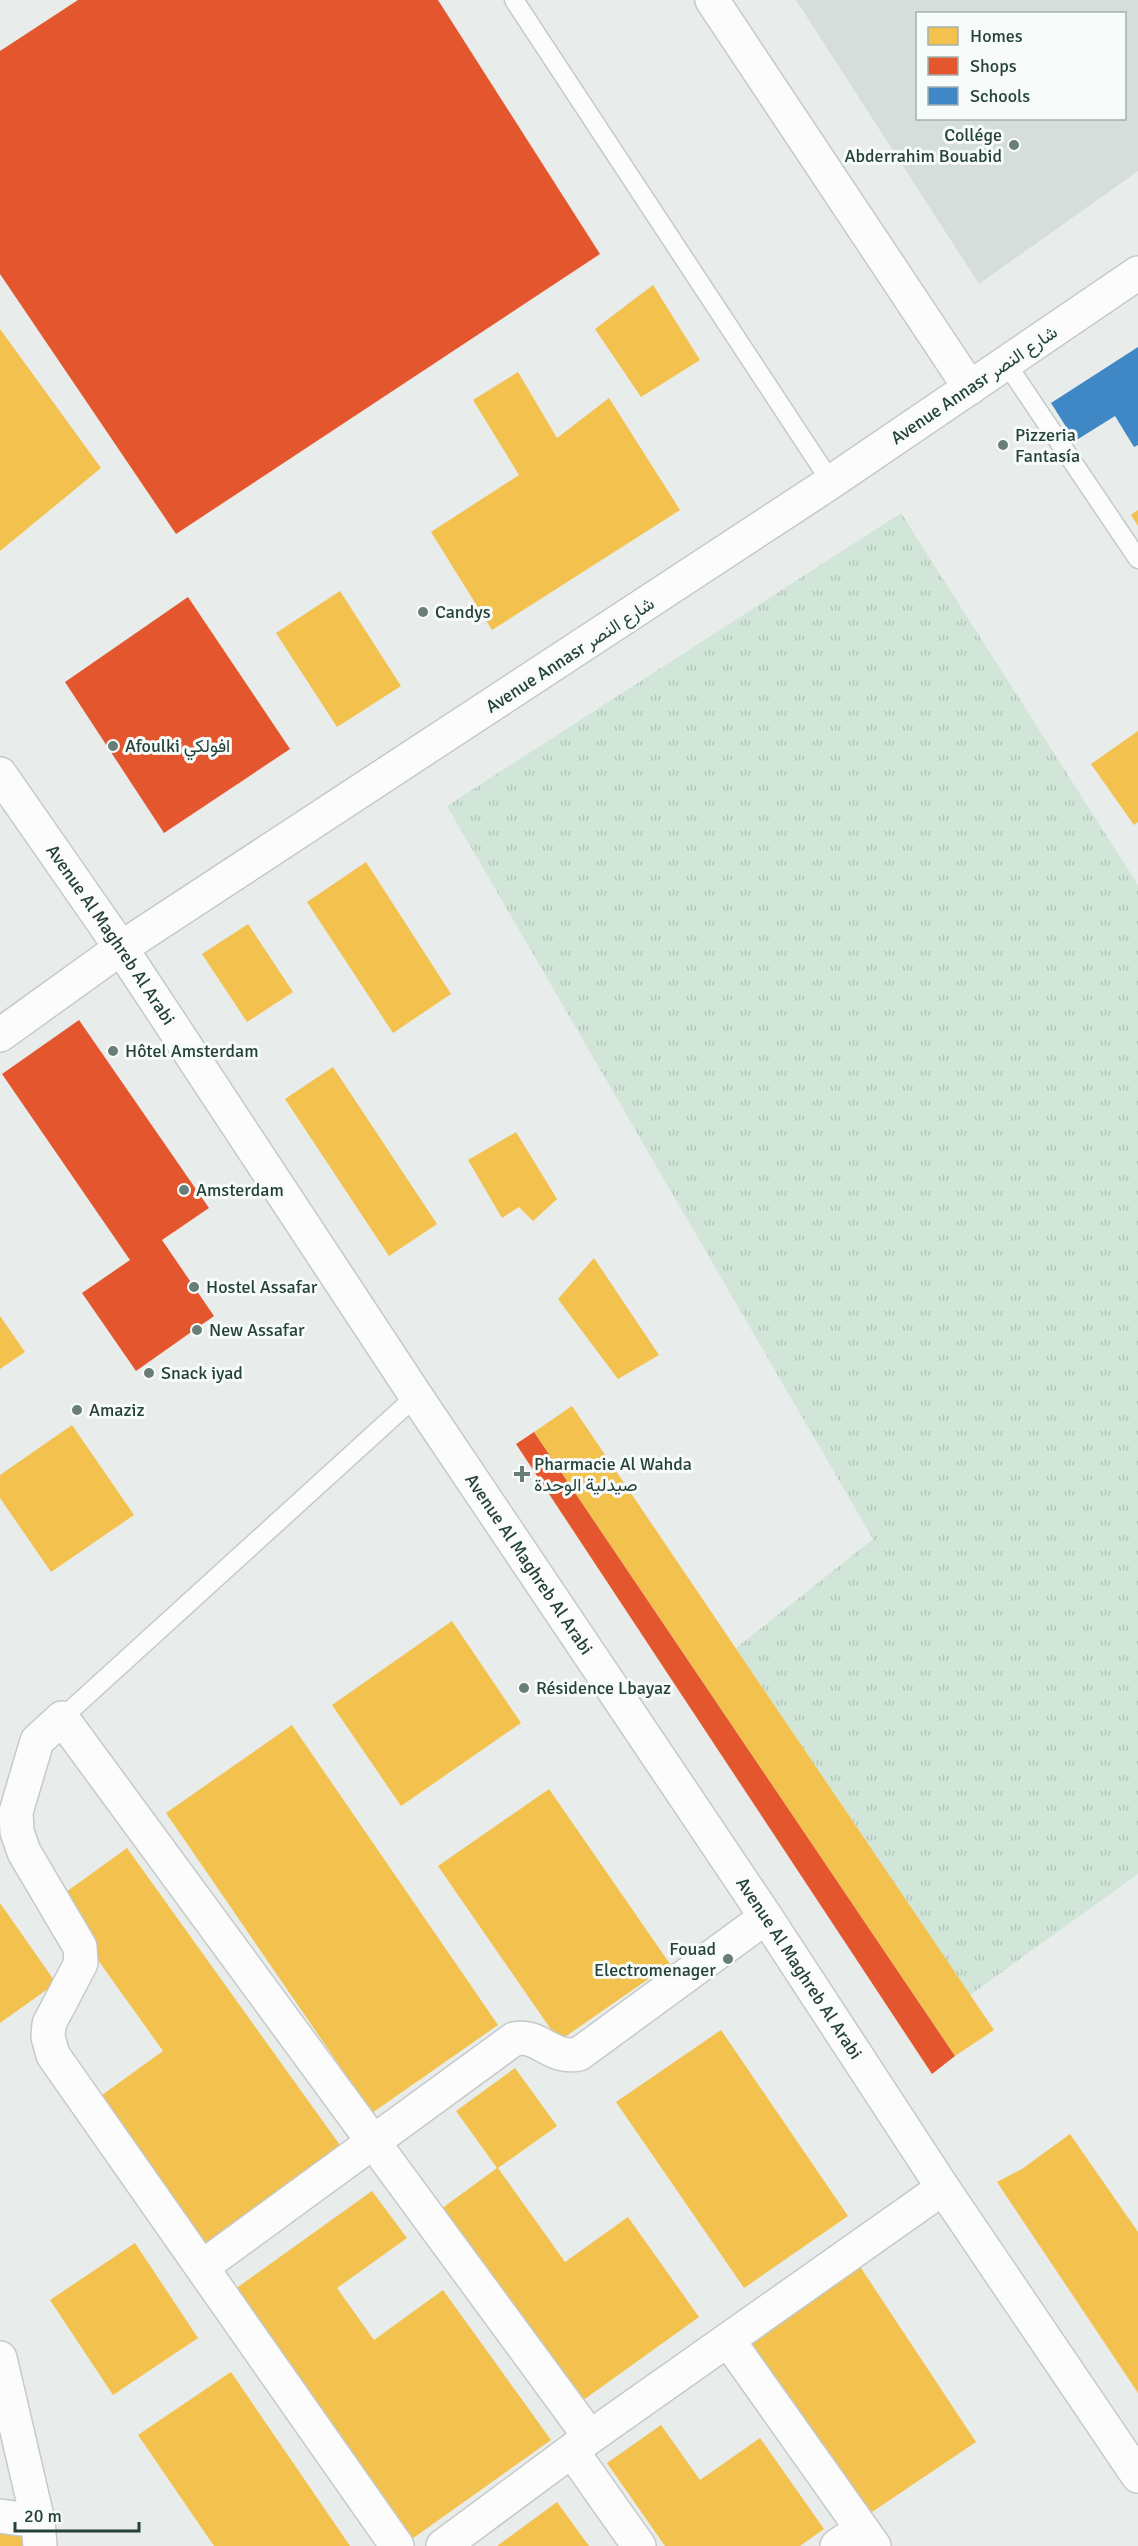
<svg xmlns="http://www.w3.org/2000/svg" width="1138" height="2546" font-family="Signika,Vazirmatn,sans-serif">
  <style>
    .built { fill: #d6dedb; fill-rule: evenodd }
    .park { fill: url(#park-tufts) }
    .homes { fill: #f2c14e }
    .shops { fill: #e4572e }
    .schools { fill: #3f88c5 }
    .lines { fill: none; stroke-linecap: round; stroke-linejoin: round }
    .service-casing { stroke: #c5cac8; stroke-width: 21 }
    .minor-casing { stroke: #c5cac8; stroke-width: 36 }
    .tertiary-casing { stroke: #c5cac8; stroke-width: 36 }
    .secondary-casing { stroke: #c3cbc8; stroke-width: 36 }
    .service { stroke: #fcfcfc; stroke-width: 18 }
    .minor { stroke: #fcfcfc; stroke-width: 33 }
    .tertiary { stroke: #fcfcfc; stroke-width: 33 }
    .secondary { stroke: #fcfcfc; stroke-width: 33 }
    .poi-dot { fill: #697e78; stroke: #f7fbf9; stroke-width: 2 }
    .labels { text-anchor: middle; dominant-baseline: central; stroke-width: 6; stroke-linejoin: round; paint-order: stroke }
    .poi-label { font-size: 18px; fill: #24423a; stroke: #f7fbf9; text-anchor: start }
    .street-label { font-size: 18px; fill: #24423a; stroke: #f7fbf9 }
  </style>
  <defs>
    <pattern id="park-tufts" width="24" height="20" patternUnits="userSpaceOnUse" patternTransform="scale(1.5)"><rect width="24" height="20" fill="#d1e6d8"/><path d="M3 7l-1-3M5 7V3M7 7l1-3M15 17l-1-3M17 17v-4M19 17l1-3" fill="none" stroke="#b3c6ba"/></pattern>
  </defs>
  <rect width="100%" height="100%" fill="#e8edeb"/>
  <!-- built -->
  <path class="built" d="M796,0H1138V171L979,284ZM918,14H1124V118H918Z"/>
  <!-- park -->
  <polygon class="park" points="901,513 1138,885 1138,1874 970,1995 736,1648 873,1539 447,806"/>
  <!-- homes -->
  <g class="homes">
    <polygon points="653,285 700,360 641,397 595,329"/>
    <polygon points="0,329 101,468 0,551"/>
    <polygon points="518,372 557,438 609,398 680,510 492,630 431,532 519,475 473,400"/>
    <polygon points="1138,510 1138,526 1131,515"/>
    <polygon points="340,591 401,686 337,727 276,633"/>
    <polygon points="1138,731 1138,822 1134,825 1091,764"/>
    <polygon points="366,862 451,994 393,1033 307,902"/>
    <polygon points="248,924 293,992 247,1022 202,954"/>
    <polygon points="333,1067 437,1224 389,1256 285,1099"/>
    <polygon points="516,1132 557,1199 533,1221 519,1207 502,1218 468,1160"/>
    <polygon points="594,1258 659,1355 618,1379 558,1299"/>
    <polygon points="0,1316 25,1352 0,1369"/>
    <polygon points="572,1406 994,2030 955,2056 534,1432"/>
    <polygon points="72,1425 134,1515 51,1572 0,1498 0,1475"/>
    <polygon points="452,1621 521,1723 401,1806 332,1705"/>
    <polygon points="292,1725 498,2025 372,2113 166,1813"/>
    <polygon points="549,1789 670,1964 559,2041 438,1866"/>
    <polygon points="127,1848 342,2148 198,2253 91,2103 163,2051 55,1900"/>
    <polygon points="0,1903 56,1983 0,2023"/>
    <polygon points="721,2030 848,2216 744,2288 616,2102"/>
    <polygon points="515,2068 557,2126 498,2168 565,2262 628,2217 699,2317 575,2406 437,2212 497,2168 456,2111"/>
    <polygon points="1070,2134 1138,2232 1138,2393 997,2182 1022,2169"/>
    <polygon points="372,2191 407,2238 337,2288 374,2340 443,2290 551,2440 409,2541 231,2292"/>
    <polygon points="135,2243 198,2338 113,2395 50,2300"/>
    <polygon points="859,2265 976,2442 863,2518 745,2341"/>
    <polygon points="231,2372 350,2546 214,2546 138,2435"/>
    <polygon points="661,2425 700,2480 760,2438 824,2529 800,2546 665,2546 607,2463"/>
    <polygon points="557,2502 589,2546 497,2546"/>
    <polygon points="0,2530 22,2532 24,2546 0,2546"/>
  </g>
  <!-- shops -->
  <g class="shops">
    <polygon points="78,0 438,0 600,254 176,534 0,274 0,51"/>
    <polygon points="188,597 290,749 164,833 65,682"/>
    <polygon points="79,1020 209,1208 162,1240 214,1316 136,1371 82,1293 130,1260 2,1074"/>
    <polygon points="534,1432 955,2056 932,2074 516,1444"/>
  </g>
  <!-- schools -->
  <polygon class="schools" points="1138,347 1138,445 1134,447 1115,416 1075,441 1051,403"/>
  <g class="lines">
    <!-- service casing -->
    <g class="service-casing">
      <g id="service">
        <polyline points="514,0 831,482"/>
        <polyline points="1006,363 1138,559"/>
        <polyline points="62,1718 416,1396"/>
      </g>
    </g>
    <!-- minor casing -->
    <g class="minor-casing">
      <g id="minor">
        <polyline points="712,0 970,388"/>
        <path d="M202,2267L514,2039C539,2033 551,2060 579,2054L766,1917"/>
        <polyline points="728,2340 874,2546"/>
        <polyline points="0,2358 38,2521 40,2546"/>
        <polyline points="572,2451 639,2546"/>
        <polyline points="0,2516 38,2521"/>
        <polyline points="397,2546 53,2055 48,2037 49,2024 81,1963 80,1947 24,1852 17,1832 16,1812 37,1741 62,1718 590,2437"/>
        <polyline points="443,2546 590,2437 943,2188"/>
        <polyline points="837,2546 862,2529"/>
      </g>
    </g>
    <!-- tertiary casing -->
    <g class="tertiary-casing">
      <polyline id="tertiary" points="0,1035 121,948 831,482 1138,273"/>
    </g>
    <!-- secondary casing -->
    <g class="secondary-casing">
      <g id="secondary">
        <path id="s1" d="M0,774L121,948L416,1396L766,1917L943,2188L1138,2476"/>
      </g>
    </g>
    <!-- service -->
    <use href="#service" class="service"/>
    <!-- minor -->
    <use href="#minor" class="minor"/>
    <!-- tertiary -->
    <use href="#tertiary" class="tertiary"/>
    <!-- secondary -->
    <use href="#secondary" class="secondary"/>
  </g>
  <!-- markers -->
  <g class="poi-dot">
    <circle cx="1014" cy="145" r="6"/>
    <circle cx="1003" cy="445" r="6"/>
    <circle cx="423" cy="612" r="6"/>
    <circle cx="113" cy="746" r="6"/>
    <circle cx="113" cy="1051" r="6"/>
    <circle cx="184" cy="1190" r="6"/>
    <circle cx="194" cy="1287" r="6"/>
    <circle cx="197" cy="1330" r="6"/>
    <circle cx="149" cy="1373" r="6"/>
    <circle cx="77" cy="1410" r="6"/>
    <path d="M519 1465h6v6h6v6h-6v6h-6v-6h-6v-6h6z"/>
    <circle cx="524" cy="1688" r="6"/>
    <circle cx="728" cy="1959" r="6"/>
  </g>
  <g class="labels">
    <!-- poi labels -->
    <g class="poi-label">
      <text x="1002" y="135" text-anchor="end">Collége<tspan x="1002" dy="21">Abderrahim Bouabid</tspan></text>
      <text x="1015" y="435">Pizzeria<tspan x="1015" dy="21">Fantasía</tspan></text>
      <text x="435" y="612">Candys</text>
      <text x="125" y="746">Afoulki افولكي</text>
      <text x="125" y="1051">Hôtel Amsterdam</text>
      <text x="196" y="1190">Amsterdam</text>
      <text x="206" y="1287">Hostel Assafar</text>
      <text x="209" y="1330">New Assafar</text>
      <text x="161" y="1373">Snack iyad</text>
      <text x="89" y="1410">Amaziz</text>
      <text x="534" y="1464">Pharmacie Al Wahda<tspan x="534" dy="21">صيدلية الوحدة</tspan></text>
      <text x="536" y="1688">Résidence Lbayaz</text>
      <text x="716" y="1949" text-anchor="end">Fouad<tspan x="716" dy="21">Electromenager</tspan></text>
    </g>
    <!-- street labels -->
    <g class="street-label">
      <text transform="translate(974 385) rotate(-34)">Avenue Annasr شارع النصر</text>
      <text transform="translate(570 655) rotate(-33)">Avenue Annasr شارع النصر</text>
      <text stroke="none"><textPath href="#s1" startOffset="195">Avenue Al Maghreb Al Arabi</textPath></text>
      <text stroke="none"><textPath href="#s1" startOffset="951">Avenue Al Maghreb Al Arabi</textPath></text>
      <text stroke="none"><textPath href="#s1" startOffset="1437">Avenue Al Maghreb Al Arabi</textPath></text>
    </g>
  </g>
  <!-- legend -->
  <rect x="916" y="12" width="210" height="108" fill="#f7fbf9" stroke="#a3b1ad" stroke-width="1.5"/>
  <rect x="928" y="27" width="30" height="18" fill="#f2c14e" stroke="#a3b1ad" stroke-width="1.5"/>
  <text x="970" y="42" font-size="18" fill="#24423a">Homes</text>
  <rect x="928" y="57" width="30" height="18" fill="#e4572e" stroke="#a3b1ad" stroke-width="1.5"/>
  <text x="970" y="72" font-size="18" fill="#24423a">Shops</text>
  <rect x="928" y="87" width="30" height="18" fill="#3f88c5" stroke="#a3b1ad" stroke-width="1.5"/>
  <text x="970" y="102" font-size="18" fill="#24423a">Schools</text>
  <!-- scale -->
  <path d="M15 2522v9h124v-9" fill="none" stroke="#24423a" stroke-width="3"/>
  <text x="24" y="2522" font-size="18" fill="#24423a" stroke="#f7fbf9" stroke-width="4.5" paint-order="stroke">20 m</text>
</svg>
